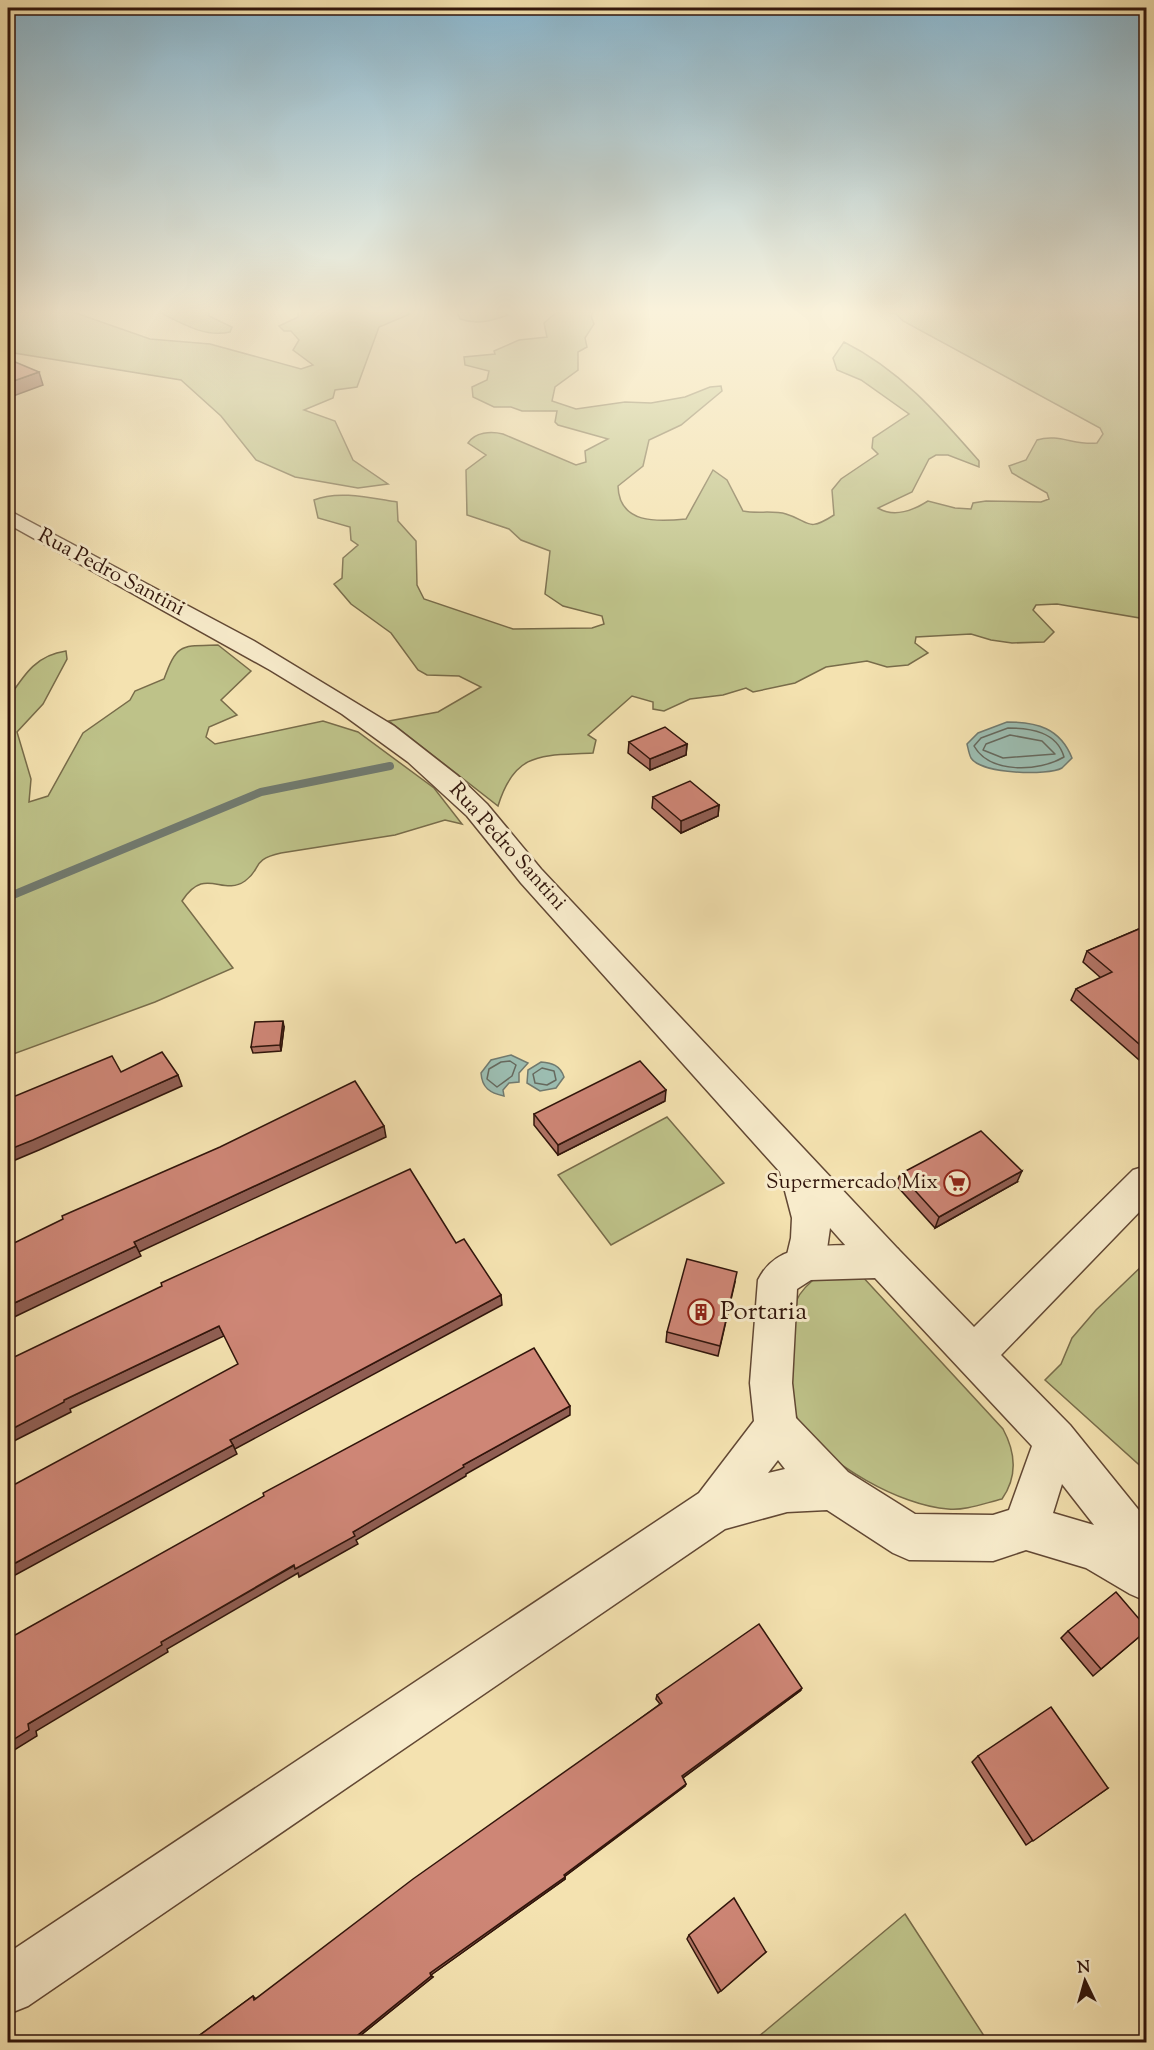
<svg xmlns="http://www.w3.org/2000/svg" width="1154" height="2050" font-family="'Sorts Mill Goudy',serif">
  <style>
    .green { fill: #bec289; stroke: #786c4a; stroke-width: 1.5 }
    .water { fill: #9cbdb1; stroke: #717a6f; stroke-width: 1.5 }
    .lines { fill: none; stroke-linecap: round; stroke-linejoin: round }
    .shore { stroke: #66695e; stroke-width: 1.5 }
    .stream { stroke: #717a6f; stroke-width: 8 }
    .minor-casing { stroke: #624834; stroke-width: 3 }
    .tertiary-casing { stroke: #624834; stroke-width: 3 }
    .minor { fill: #f8eccc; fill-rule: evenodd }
    .tertiary { fill: #f8eccc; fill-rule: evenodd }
    .wall { fill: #b17365; stroke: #31150b; stroke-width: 1.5 }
    .shaded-wall { fill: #905e53; stroke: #31150b; stroke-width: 1.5 }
    .building { fill: #ce8676; stroke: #31150b; stroke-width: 1.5 }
    .labels { text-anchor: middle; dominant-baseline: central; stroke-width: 6; stroke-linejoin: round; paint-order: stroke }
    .street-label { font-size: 21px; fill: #31150b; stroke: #f8eccc }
    .poi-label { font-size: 21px; fill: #31150b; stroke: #f8eccc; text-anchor: end }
    .near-poi-label { font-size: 26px; fill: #31150b; stroke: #f8eccc; text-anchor: start }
  </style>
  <rect width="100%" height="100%" fill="#f4e2b0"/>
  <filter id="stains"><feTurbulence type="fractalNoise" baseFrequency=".00333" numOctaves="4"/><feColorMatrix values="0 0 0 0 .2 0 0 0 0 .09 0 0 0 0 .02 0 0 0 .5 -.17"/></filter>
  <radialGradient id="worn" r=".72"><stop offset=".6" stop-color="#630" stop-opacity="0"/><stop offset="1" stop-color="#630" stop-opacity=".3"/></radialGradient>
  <!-- green -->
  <g class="green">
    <polygon points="8,312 73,312 150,339 210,344 301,369 313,365 293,350 299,340 291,331 284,331 279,326 298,317 298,312 408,312 410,314 379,327 357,387 335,390 333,398 304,410 335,421 353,460 388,484 358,488 295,477 256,460 221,416 181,380 8,352"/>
    <path d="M159,312H209V316L232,327L230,332C205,338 181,323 159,312Z"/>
    <path d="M457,312H504L508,315C491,321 477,325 460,319Z"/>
    <path d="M557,312H593L591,316L594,324L585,338L587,347L578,352V370L555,387L552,401L576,409L625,402L651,403L685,397L710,387L721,386L722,391L681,425L649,440L643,466L618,486C619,524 657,522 686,519L713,470L727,480L743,511C757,514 773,510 786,514C810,521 806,533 834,515L832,490L841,479L878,454L872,448L873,438L909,414L861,380L837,370L833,358L844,342C900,370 938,414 979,461V467L948,455H936L929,459L912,492L878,508C894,518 914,510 928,501L955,508L971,509L973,503L986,501L1041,502L1049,499L1047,493L1012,473L1009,466L1026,460L1037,440C1058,433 1076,446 1097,443L1103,434L1100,428L903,321L896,314L885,312H1146V619L1057,604L1036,605L1033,610L1054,632L1044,642L1012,643L991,640L971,634L916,637L915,643L928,653L908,665L887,667L867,661L826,667L795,683L753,692L746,688L723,695L690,699L664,711L653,709V702L632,696L588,735L596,740L593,753C543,756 515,750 498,806L389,721L438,712L481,687L459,676L427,675L418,670L391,633L351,604L334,584L342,578L343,558L358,545L351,540L350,527L318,518L314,500C338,490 371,498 397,502L398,521L416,541L417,585L424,599L513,629L592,628L604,624L602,616L563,606L545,594L550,551L521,540L509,529L467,515L466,470L486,455L468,443C475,432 491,431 503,434L576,465L586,462L585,451L608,439L558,425L555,422L557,411H522L511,407H494L473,397L472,387L487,380L489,371L465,365L464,357L495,354L494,351L519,340L547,337L544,323Z"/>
    <path d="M218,645L251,671L221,700L237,715L209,727L206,737L215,744L323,721L358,732L434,788L462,824L445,820L395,835L281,853C250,860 263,868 245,881C222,897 205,865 182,901L233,968L155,1002L8,1056V699C24,675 36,655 66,651L67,659L43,704L17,732L31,779L29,802L48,796L83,733L130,700L135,691L164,679C177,643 181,646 218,645Z"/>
    <polygon points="667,1117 724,1183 611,1245 558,1175"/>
    <polygon points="1146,1262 1146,1471 1045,1380 1061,1364 1072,1338 1096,1310"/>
    <path d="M820,1275H861L1003,1429C1016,1453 1018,1476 1002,1499C985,1503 965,1511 948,1509C901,1506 826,1464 800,1424C789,1406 789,1363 791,1342C793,1309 791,1295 820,1275Z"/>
    <polygon points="905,1914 988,2042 752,2042"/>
  </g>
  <!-- water -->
  <g class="water">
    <path d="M1007,722C1037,722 1060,728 1072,758C1069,761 1065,765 1062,768C1048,776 981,774 971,758C969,754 968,748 967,744L978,733Z"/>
    <path d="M511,1055L528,1063L519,1073V1082L509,1083L503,1090L504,1096C490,1093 482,1088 481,1073L491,1060Z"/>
    <path d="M541,1062C552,1063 560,1065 564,1077L556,1088L540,1091L527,1083L528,1070Z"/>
  </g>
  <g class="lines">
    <!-- shore -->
    <g class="shore">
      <path d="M1008,728C1031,728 1057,732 1064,757C1039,772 990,774 974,746L981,738Z"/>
      <polygon points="1010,735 1042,741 1055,754 1003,758 983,750 986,744"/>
      <polygon points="510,1061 516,1065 512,1076 497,1087 487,1079 489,1069 501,1062"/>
      <polygon points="542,1068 554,1071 556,1080 547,1085 535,1083 533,1074"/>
    </g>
    <!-- stream -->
    <polyline class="stream" points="8,897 261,792 390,766"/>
    <!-- minor casing -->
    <g class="minor-casing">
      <polygon id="minor" points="8,510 254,641 394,726 458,776 487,804 541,869 898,1249 903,1261 898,1273 884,1278 870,1273 830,1228 827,1249 818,1275 804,1280 790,1275 785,1263 791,1238 792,1218 780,1172 521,883 467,816 408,762 342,714 270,670 8,524"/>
    </g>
    <!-- tertiary casing -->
    <g class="tertiary-casing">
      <path id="tertiary" d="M1146,1166V1205L1001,1355L1070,1425L1146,1519V1601L1130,1594L1086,1568L1026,1550L993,1561L909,1560L893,1553L827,1510L787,1512L725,1529L28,2006L8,2014V1953L699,1493L754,1421L750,1383L758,1280C775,1245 814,1246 847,1245C865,1245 881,1243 898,1249L974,1327L1133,1170ZM875,1278L1032,1446L1009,1510L993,1515L915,1514L848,1472L796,1418L792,1383L797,1289L811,1280ZM778,1460L785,1469L768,1473ZM1062,1484L1094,1525L1053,1513Z"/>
    </g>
    <!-- minor -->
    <use href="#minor" class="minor"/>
    <!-- tertiary -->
    <use href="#tertiary" class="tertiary"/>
  </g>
  <!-- wall -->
  <g class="wall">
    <polygon points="629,742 687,744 686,755 650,770 628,753"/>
    <polygon points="653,797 719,805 718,816 681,833 652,808"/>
    <polygon points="1146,926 1146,1066 1071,1000 1076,989 1101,978 1083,962 1087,951"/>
    <polygon points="284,1027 281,1051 253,1053 251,1047"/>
    <polygon points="665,1101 558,1155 534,1125 534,1114"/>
    <polygon points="900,1174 1017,1182 935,1228 896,1185"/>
    <polygon points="735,1282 718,1356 666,1342 667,1332"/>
    <polygon points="1068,1631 1146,1631 1093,1676 1061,1638"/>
    <polygon points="800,1691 683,1778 686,1784 685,1786 565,1876 565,1879 431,1975 433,1977 351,2043 189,2043 253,1996 256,1999 660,1704 656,1699 657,1695"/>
    <polygon points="978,1756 1108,1788 1026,1845 972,1762"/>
    <polygon points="689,1935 766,1952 718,1993 687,1939"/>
  </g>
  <!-- shaded-wall -->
  <g class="shaded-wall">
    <polygon points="39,372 43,385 8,398 8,383"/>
    <polygon points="687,744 686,755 650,770 650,759"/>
    <polygon points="719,805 718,816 681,833 681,821"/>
    <polygon points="283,1021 284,1027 281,1051 280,1045"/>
    <polygon points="178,1075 182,1086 39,1150 8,1163 8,1150"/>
    <polygon points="666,1090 665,1101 558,1155 558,1145"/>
    <polygon points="384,1126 386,1137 139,1252 134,1242"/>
    <polygon points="1022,1171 1017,1182 935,1228 939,1217"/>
    <polygon points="136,1246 141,1256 8,1320 8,1306"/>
    <polygon points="501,1295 502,1305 235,1449 230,1440"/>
    <polygon points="219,1326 224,1336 70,1409 71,1412 8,1444 8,1431 64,1400"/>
    <polygon points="570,1406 570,1415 466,1474 466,1476 356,1540 358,1544 299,1577 298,1573 167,1649 168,1652 36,1731 37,1736 8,1754 8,1743 28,1724 161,1642 353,1532 463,1465"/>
    <polygon points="233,1445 237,1454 8,1579 8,1567"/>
    <polygon points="802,1688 800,1691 681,1779 682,1776"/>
    <polygon points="686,1784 685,1786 564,1877 564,1875"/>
    <polygon points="565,1877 565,1879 431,1975 430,1973"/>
    <polygon points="431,1976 433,1977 351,2043 348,2043"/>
  </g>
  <!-- building -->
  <g class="building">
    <polygon points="8,359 39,372 8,383"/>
    <polygon points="665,727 687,744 650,759 629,742"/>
    <polygon points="690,781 719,805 681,821 653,797"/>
    <polygon points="1146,926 1146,1050 1076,989 1112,972 1087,951"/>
    <polygon points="283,1021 280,1045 251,1047 255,1022"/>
    <polygon points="162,1052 178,1075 33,1140 8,1150 8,1099 112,1056 121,1072"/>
    <polygon points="640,1061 666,1090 558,1145 534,1114"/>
    <polygon points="355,1081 384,1126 134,1242 136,1246 8,1306 8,1246 63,1219 62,1216 220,1147"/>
    <polygon points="981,1131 1022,1171 939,1217 900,1174"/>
    <polygon points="410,1169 456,1243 464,1239 501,1295 230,1440 233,1445 8,1567 8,1488 238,1364 219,1326 64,1400 64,1402 8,1431 8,1360 162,1286 161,1283"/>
    <polygon points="687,1259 737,1272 720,1346 667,1332"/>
    <polygon points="534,1348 570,1406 463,1465 464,1467 353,1532 355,1536 295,1569 294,1565 161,1642 162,1645 28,1724 29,1730 8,1743 8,1639 264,1496 263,1493"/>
    <polygon points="1116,1592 1146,1627 1146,1631 1101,1669 1068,1631"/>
    <polygon points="759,1624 802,1688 682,1776 686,1784 564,1875 565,1877 430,1973 431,1976 348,2043 189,2043 253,1996 254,2000 413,1879 662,1703 657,1695"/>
    <polygon points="1051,1707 1108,1788 1033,1841 978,1756"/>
    <polygon points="734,1898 766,1952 721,1991 689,1935"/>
  </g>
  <!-- sky -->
  <linearGradient id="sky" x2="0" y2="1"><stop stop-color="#89b8d2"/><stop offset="0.52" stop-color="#faf2db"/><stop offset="1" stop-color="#faf2db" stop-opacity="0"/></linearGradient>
  <rect width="1154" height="599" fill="url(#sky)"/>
  <!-- icons -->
  <defs>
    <g id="supermarket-ring" transform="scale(1.35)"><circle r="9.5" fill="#f8eccc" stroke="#8f2418" stroke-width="1.5"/><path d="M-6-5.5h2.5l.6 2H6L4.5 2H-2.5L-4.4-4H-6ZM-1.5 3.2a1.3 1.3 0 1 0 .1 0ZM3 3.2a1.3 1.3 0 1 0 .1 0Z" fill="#8f2418"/></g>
    <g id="building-ring" transform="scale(1.35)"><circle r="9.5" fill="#f8eccc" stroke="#8f2418" stroke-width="1.5"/><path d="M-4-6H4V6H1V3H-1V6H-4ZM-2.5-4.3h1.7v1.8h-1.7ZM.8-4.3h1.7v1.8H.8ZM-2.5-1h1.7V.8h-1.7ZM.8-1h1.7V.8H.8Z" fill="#8f2418"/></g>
  </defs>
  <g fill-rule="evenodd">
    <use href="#supermarket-ring" x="957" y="1183"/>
    <use href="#building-ring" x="701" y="1312"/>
  </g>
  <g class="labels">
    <!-- street labels -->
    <g class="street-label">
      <text transform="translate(111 573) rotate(28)">Rua Pedro Santini</text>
      <text transform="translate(507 847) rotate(48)">Rua Pedro Santini</text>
    </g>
    <!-- poi labels -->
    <g class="poi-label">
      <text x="938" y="1183">Supermercado Mix</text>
    </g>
    <!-- near-poi labels -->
    <g class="near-poi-label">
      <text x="720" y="1312">Portaria</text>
    </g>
  </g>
  <!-- margin -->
  <rect width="1154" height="2050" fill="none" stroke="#f4e2b0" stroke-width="30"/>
  <rect x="9" y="9" width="1136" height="2032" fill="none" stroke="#31150b" stroke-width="3"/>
  <rect x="15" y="15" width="1124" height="2020" fill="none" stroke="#31150b" stroke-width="1.5"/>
  <!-- north arrow -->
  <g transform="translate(1085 1981) rotate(355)" stroke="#f8eccc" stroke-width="4.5" paint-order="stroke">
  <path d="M0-4.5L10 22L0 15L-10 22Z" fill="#31150b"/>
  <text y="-9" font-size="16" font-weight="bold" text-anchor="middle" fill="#31150b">N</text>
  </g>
  <rect width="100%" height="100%" filter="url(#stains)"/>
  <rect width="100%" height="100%" fill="url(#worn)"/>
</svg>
